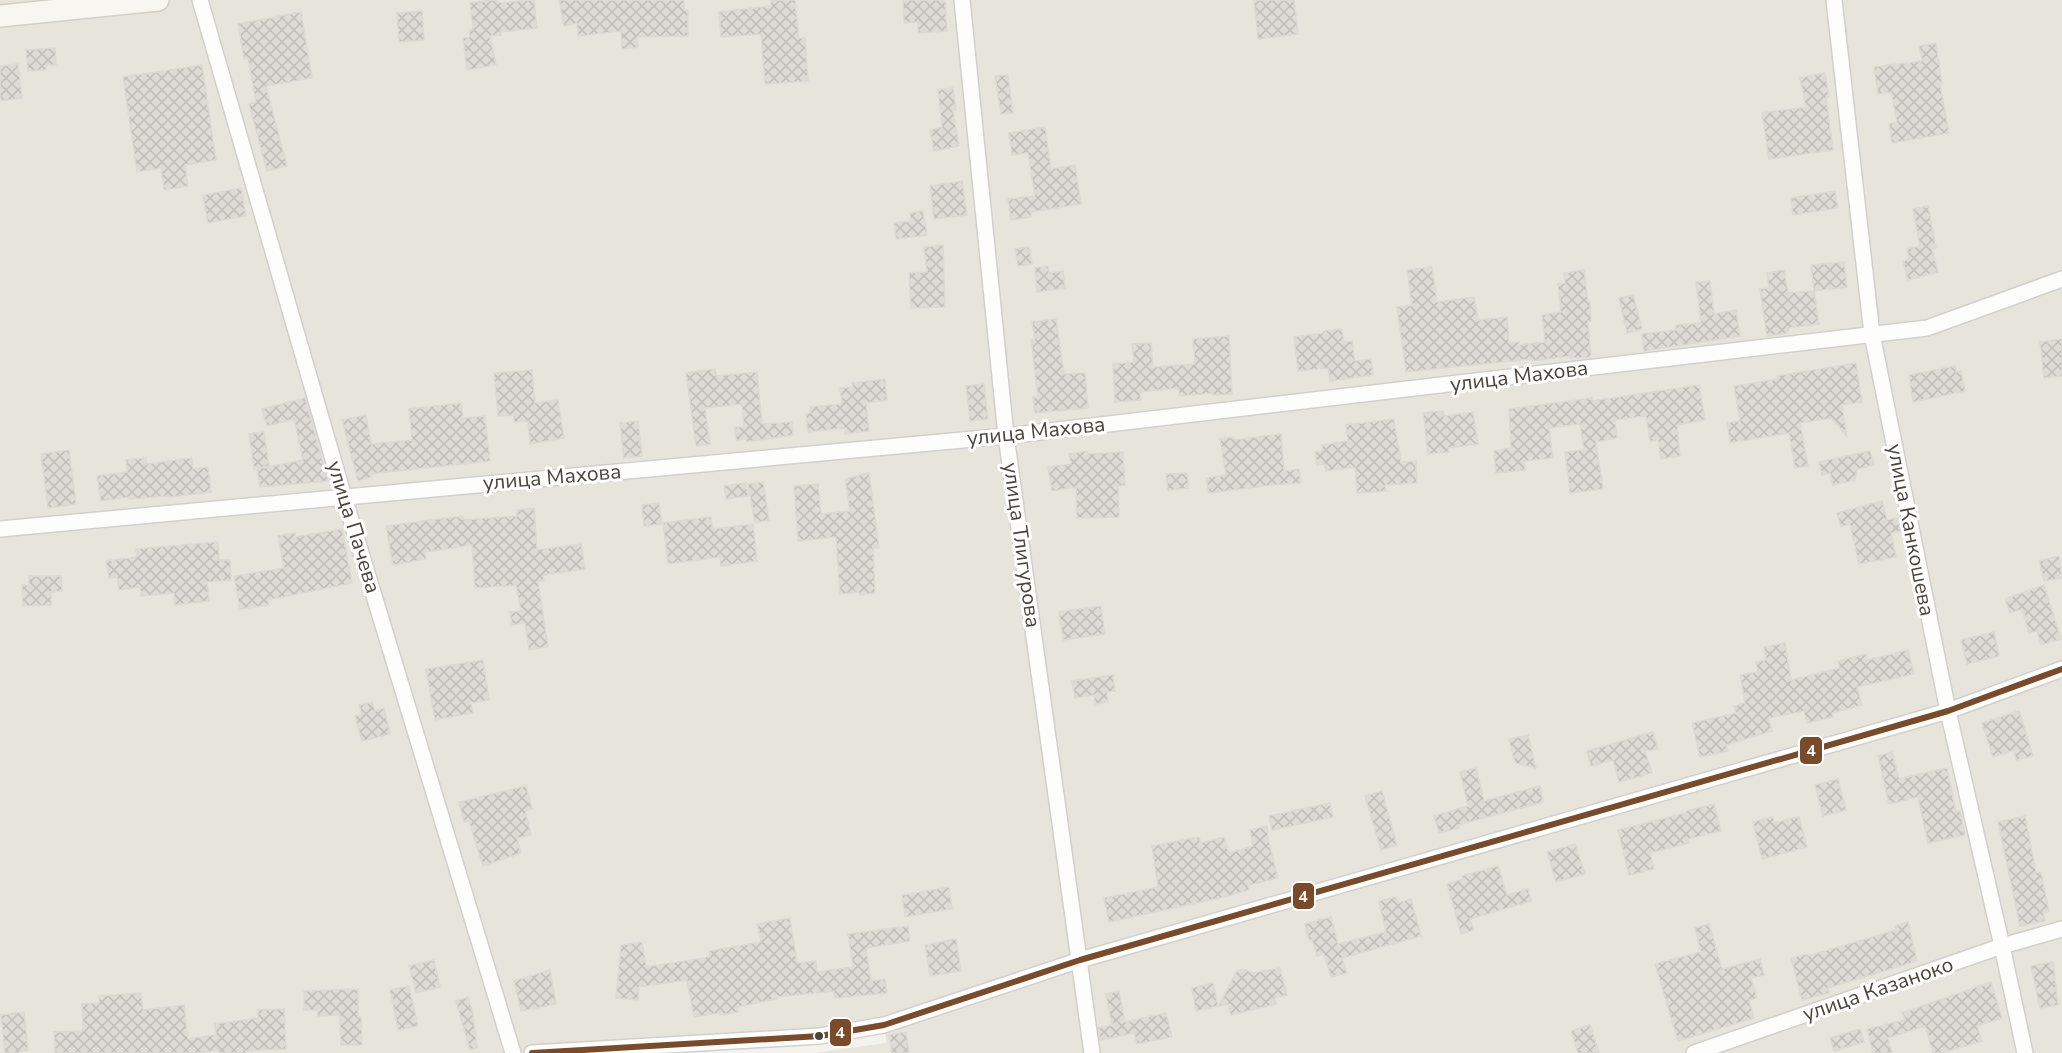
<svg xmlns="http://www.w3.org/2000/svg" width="2062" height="1053" font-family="'Nunito Sans',sans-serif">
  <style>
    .residential { fill: #e7e4dc }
    .education { fill: #eae5da }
    .building { fill: url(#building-cross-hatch); stroke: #dcd9d4; stroke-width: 1.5 }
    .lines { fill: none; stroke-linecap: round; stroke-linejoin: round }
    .minor-casing { stroke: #d2d0cb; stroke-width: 18 }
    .secondary-casing { stroke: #d3cfc5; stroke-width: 24 }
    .minor { stroke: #fdfdfc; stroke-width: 15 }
    .secondary { stroke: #f7f6f1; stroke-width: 21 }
    .bus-1-casing { stroke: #fff; stroke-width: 10 }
    .bus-1 { stroke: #7a4b2a; stroke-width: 6 }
    .bus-dot { fill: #4b4439; stroke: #fff; stroke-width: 2 }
    .labels { text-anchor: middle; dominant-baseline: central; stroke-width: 6; stroke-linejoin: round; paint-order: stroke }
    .street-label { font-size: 21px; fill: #4b4439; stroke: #fff }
    .line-badge { stroke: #fff; stroke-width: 2 }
    .badge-label { font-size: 16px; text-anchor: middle; font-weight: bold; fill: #fff }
  </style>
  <defs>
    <pattern id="building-cross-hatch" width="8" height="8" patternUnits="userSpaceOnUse" patternTransform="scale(1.5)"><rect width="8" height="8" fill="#dedbd6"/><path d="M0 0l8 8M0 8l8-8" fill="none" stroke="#c0bdb8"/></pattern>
  </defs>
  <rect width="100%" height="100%" fill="#f4f2ee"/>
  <!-- residential -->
  <polygon class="residential" points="0,0 2062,0 2062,1053 888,1053 884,1026 532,1053 0,1053"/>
  <!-- education -->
  <polygon class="education" points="887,1043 888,1053 813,1053 886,1043"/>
  <!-- building -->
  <g class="building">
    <polygon points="491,0 496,0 497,3 534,0 537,28 500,32 501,35 490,36 496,65 467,70 463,38 470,37 469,30 473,30 470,3"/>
    <polygon points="559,0 684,0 684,10 688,10 688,36 637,37 638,47 622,49 621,31 578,36 577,23 564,26"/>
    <polygon points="771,0 795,0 799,38 805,38 808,81 765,84 761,34 721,37 719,12 771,6"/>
    <polygon points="903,0 945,0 947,31 918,33 918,22 904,23"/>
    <polygon points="1254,0 1294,0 1298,34 1258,39"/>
    <polygon points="422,11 424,40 399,42 397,13"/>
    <polygon points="301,12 312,78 266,86 287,166 267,171 249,104 256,102 248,58 244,59 238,24"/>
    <polygon points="1936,43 1942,84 1940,84 1949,133 1892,143 1889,124 1897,122 1891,92 1878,94 1874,67 1922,61 1919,46"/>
    <polygon points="55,48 56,65 46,65 46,70 28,71 26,50"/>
    <polygon points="18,64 22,98 0,101 0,66"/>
    <polygon points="202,65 216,160 185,165 188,186 164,190 161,168 137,172 123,77"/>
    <polygon points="1825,73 1829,97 1826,97 1833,150 1769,159 1762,113 1806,107 1800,78"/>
    <polygon points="1008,75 1013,113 1001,114 995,76"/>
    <polygon points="953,88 956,110 953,111 959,146 934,151 930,130 942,127 938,90"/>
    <polygon points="1045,127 1051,169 1075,165 1081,204 1031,212 1031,217 1011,220 1008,199 1035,196 1028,153 1012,155 1009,133"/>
    <polygon points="962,181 967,215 934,219 930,186"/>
    <polygon points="241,188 246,216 208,223 203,195"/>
    <polygon points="1835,191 1838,208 1793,215 1791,198"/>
    <polygon points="1928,206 1936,248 1932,249 1938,272 1908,280 1903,261 1909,259 1907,249 1920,246 1913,209"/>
    <polygon points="923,211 927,235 896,239 894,223 911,221 910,213"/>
    <polygon points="943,245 945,307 911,308 909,273 927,272 924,247"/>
    <polygon points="1029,247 1032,264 1018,266 1015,249"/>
    <polygon points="1844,262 1847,287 1814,291 1811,265"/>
    <polygon points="1048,266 1049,273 1063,271 1065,288 1037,292 1035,268"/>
    <polygon points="1432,267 1437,302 1474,297 1478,320 1507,317 1509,343 1519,342 1519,345 1545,342 1542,315 1561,312 1558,284 1565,283 1564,273 1584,270 1588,302 1590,302 1591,321 1588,321 1591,357 1570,358 1570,356 1532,361 1532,359 1406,372 1397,307 1412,305 1407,270"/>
    <polygon points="1784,270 1788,293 1814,291 1819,324 1788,328 1788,333 1767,336 1760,289 1769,288 1767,273"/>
    <polygon points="1710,281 1714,314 1736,310 1740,336 1644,351 1642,334 1676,330 1676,325 1701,323 1696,282"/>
    <polygon points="1633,295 1642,329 1627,333 1619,298"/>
    <polygon points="1056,319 1064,374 1085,373 1088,408 1035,413 1033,397 1038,397 1031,340 1035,339 1032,322"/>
    <polygon points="1342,329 1344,342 1352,341 1355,361 1371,359 1373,375 1330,381 1328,368 1298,371 1294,337 1324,333 1323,331"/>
    <polygon points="1229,336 1232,394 1213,395 1213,393 1179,396 1179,388 1140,392 1141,400 1115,402 1113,364 1134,362 1132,344 1151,343 1153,367 1195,364 1193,339"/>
    <polygon points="2062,339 2062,376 2044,378 2040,342"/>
    <polygon points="1856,363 1862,402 1842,405 1847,437 1832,418 1800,423 1808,466 1795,468 1789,433 1730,443 1727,423 1740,421 1734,386 1778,379 1777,376"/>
    <polygon points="1955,366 1956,372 1961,371 1965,391 1913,402 1909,375"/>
    <polygon points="715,369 716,376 757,372 762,424 792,422 793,435 746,442 746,439 736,440 735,427 744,427 742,404 705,408 710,444 696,446 686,373"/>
    <polygon points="532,370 535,403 558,400 564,438 530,444 528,421 514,422 514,415 498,416 494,373"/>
    <polygon points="885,379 887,400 866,403 869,431 845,434 845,428 808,432 806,414 811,413 810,407 842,404 840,388 853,387 852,383"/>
    <polygon points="984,384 988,419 970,421 966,386"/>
    <polygon points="1699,385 1705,420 1677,425 1680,456 1661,459 1658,440 1650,441 1646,416 1615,420 1617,438 1596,442 1603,489 1570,493 1565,452 1584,450 1580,424 1549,428 1553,458 1524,461 1525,470 1496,473 1494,451 1511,448 1509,409 1592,398 1592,401"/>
    <polygon points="305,398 328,481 260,487 257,469 303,460 294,419 267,426 262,409"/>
    <polygon points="461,403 463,418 485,416 490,461 370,474 371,477 358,481 342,420 366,415 371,444 412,440 409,409"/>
    <polygon points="1443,411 1444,416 1473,412 1478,444 1448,448 1449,452 1428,454 1423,413"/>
    <polygon points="1394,419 1401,462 1416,461 1417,483 1385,485 1386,491 1357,493 1355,467 1326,471 1325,464 1317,465 1315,452 1323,451 1322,445 1348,441 1346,425"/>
    <polygon points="638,421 642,456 624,458 620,423"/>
    <polygon points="264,432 269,466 254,469 249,434"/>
    <polygon points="1281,434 1284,471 1299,469 1301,483 1271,485 1209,493 1206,478 1226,475 1220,439 1234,437 1234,440"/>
    <polygon points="69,450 76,504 48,508 41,454"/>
    <polygon points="1087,451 1088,454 1123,452 1125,485 1118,486 1119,517 1077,518 1076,487 1052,491 1048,467 1071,464 1069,454"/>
    <polygon points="1870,451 1874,465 1857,469 1855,480 1833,485 1830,473 1822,475 1819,462"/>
    <polygon points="146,458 146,464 192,458 193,469 208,467 211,492 170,497 169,496 129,499 129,497 101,501 97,476 127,472 126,460"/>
    <polygon points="869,473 879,548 873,548 875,593 859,595 859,592 840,594 836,537 798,541 794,486 818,484 821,514 850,511 845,479"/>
    <polygon points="1187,473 1189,488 1168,490 1166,474"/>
    <polygon points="763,482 769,520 755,523 748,484"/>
    <polygon points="746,483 748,496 726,499 724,486"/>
    <polygon points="1882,501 1887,520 1897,518 1901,531 1891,533 1896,557 1859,564 1850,524 1841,527 1837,513"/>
    <polygon points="659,503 662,524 644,526 642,505"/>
    <polygon points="534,508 537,550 581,544 585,569 543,575 544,581 538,581 548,647 529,650 525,623 512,625 510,612 521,611 516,585 475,588 472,545 425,552 426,559 393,565 386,526 463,516 464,520 517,516 517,510"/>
    <polygon points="711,517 713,529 753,524 757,561 721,566 720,557 668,564 663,523"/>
    <polygon points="342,529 352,583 268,600 269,605 240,609 234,576 284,568 278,536 295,533 295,537"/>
    <polygon points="218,542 219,560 230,560 231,580 207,582 209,601 175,605 174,593 141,596 140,587 119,590 117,577 109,578 106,561 137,557 136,549"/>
    <polygon points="2059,556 2062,578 2044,581 2039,561"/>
    <polygon points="29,576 61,576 62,591 51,592 51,605 23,606 22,585 29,585"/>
    <polygon points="2044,585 2061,639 2041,645 2037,631 2029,633 2022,609 2010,613 2005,599"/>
    <polygon points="1101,606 1105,634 1063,640 1059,612"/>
    <polygon points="1994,632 1999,656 1967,664 1961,640"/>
    <polygon points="1785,643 1791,680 1840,668 1838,661 1866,654 1868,660 1908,650 1914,674 1857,687 1862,705 1832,713 1833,717 1807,723 1804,711 1768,718 1772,731 1726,745 1728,751 1700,757 1692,723 1736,713 1734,706 1745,703 1740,675 1758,672 1756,662 1766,660 1764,647"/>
    <polygon points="483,660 489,700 471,703 473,713 435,720 426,669"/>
    <polygon points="1113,675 1115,691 1107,692 1108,702 1095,704 1094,695 1075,698 1072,681"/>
    <polygon points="372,702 375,711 384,708 390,734 362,741 355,716 362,715 359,705"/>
    <polygon points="2019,711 2033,756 2016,760 2014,750 1993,757 1982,723"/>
    <polygon points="1653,732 1658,749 1645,751 1652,773 1619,782 1613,760 1591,766 1587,751"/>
    <polygon points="1528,735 1536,768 1515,763 1509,739"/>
    <polygon points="1892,752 1899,779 1947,768 1956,812 1960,811 1965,835 1928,843 1918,797 1889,804 1878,756"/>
    <polygon points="1476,768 1484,801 1540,786 1543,802 1458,825 1459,828 1439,833 1434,816 1468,806 1460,772"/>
    <polygon points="1838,779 1846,810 1823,816 1815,785"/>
    <polygon points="526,786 532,809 525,811 531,835 517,838 521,853 483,866 469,821 464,822 459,802"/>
    <polygon points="1382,791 1397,845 1381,850 1365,796"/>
    <polygon points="1330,803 1333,817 1272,830 1269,816"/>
    <polygon points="1714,804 1721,831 1688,839 1689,843 1650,853 1654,869 1629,875 1618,830 1686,813 1686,811"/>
    <polygon points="2025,816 2036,872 2041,873 2049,911 2043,913 2045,921 2020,926 1998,822"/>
    <polygon points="1773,817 1774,823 1799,817 1807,847 1762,859 1753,822"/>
    <polygon points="1267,826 1268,839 1278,878 1248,885 1249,890 1224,897 1109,922 1104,898 1158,887 1152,846 1199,837 1201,843 1224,837 1229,853 1253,846 1250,830"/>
    <polygon points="1575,844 1585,874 1556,882 1547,852"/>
    <polygon points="1498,866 1507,895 1528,889 1531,901 1470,919 1474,930 1461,934 1447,884 1463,879 1462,876"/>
    <polygon points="949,887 952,909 905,917 902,895"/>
    <polygon points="1396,897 1398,903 1411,899 1421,936 1342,958 1347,973 1331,977 1324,954 1317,956 1312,939 1309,940 1305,924 1331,917 1338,944 1386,932 1379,901"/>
    <polygon points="790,918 797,963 816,961 817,972 853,967 848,934 908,926 910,941 866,948 871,981 885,979 887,993 835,998 834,991 776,997 777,999 737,1007 738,1012 720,1015 720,1013 694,1017 687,980 639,987 638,1000 616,998 621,945 642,942 646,967 710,957 709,951 761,942 757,924"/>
    <polygon points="1908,922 1917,961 1828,988 1829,993 1802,1000 1791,958 1808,954 1808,956 1896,930 1895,926"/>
    <polygon points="1709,924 1722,969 1760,959 1764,975 1751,978 1757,998 1749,1000 1754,1018 1678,1041 1655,964 1701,952 1695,928"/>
    <polygon points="956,939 961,971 930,976 925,945"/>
    <polygon points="434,960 440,987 416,993 409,966"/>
    <polygon points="2053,962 2058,1005 2040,1008 2031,966"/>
    <polygon points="1280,968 1287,995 1274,998 1276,1004 1231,1015 1228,1004 1219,1006 1236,972 1242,969 1253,973"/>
    <polygon points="550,970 556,1004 521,1011 514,981"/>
    <polygon points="1991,982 2002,1018 1977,1026 1982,1041 1942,1053 1933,1053 1925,1026 1888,1038 1892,1053 1873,1053 1867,1029 1905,1020 1902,1013"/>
    <polygon points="1213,983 1218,1006 1196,1011 1192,988"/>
    <polygon points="409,986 418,1026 398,1030 390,990"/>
    <polygon points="358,989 358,1017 361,1017 362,1045 341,1045 340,1015 318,1016 317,1010 304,1010 304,991"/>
    <polygon points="1119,991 1125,1022 1166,1013 1172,1037 1137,1044 1134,1033 1100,1040 1098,1028 1112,1025 1106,994"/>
    <polygon points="141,993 143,1010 184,1005 188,1039 216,1035 215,1024 258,1018 258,1010 284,1009 286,1049 246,1051 246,1053 219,1053 219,1050 196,1053 55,1053 54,1032 83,1031 82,1004 99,1003 99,996"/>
    <polygon points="468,997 473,1014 477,1048 470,1050 456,1001"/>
    <polygon points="24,1012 28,1050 20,1051 20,1053 5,1053 1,1015"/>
    <polygon points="1590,1025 1599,1053 1578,1053 1571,1031"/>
    <polygon points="1860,1029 1864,1042 1834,1051 1830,1038"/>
    <polygon points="906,1032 909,1053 892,1053 889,1035"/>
  </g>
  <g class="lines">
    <!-- minor casing -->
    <g class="minor-casing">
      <g id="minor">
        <polyline points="200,0 344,497 513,1053"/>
        <polyline points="962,0 1006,436 1092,1053"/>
        <polyline points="1834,0 1872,334 1948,711 2002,946 2025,1053"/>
        <polyline points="0,529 1006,436 1927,328 2062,279"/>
        <polyline points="532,1053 820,1036 884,1025 1080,960 1948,711 2062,669"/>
        <polyline points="1694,1053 2002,946 2062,929"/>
      </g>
    </g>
    <!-- secondary casing -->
    <g class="secondary-casing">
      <polyline id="secondary" points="0,16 158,0"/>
    </g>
    <!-- minor -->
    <use href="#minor" class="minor"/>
    <!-- secondary -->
    <use href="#secondary" class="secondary"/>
    <!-- bus-1 casing -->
    <g class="bus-1-casing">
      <polyline id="bus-1" points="532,1053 820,1036 884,1025 1080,960 1948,711 2062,669"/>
    </g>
    <!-- bus-1 -->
    <use href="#bus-1" class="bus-1"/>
  </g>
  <!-- markers -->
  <circle class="bus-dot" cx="819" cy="1036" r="5"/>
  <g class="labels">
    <!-- street labels -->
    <g class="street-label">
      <text transform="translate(1519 376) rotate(-7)">улица Махова</text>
      <text transform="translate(1036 431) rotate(-6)">улица Махова</text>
      <text transform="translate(552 477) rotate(-5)">улица Махова</text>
      <text transform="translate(354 527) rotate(73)">улица Пачева</text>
      <text transform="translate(1911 530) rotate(79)">улица Канкошева</text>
      <text transform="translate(1022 545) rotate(82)">улица Тлигурова</text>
      <text transform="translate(1878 989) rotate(-19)">улица Казаноко</text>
    </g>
  </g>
  <g class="line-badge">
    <rect x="1799" y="736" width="24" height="29" rx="6" fill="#7a4b2a"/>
    <rect x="1292" y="882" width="23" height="28" rx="6" fill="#7a4b2a"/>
    <rect x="829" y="1018" width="23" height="29" rx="6" fill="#7a4b2a"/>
  </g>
  <g class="badge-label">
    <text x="1811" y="756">4</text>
    <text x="1303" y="902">4</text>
    <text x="840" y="1038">4</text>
  </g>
</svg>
